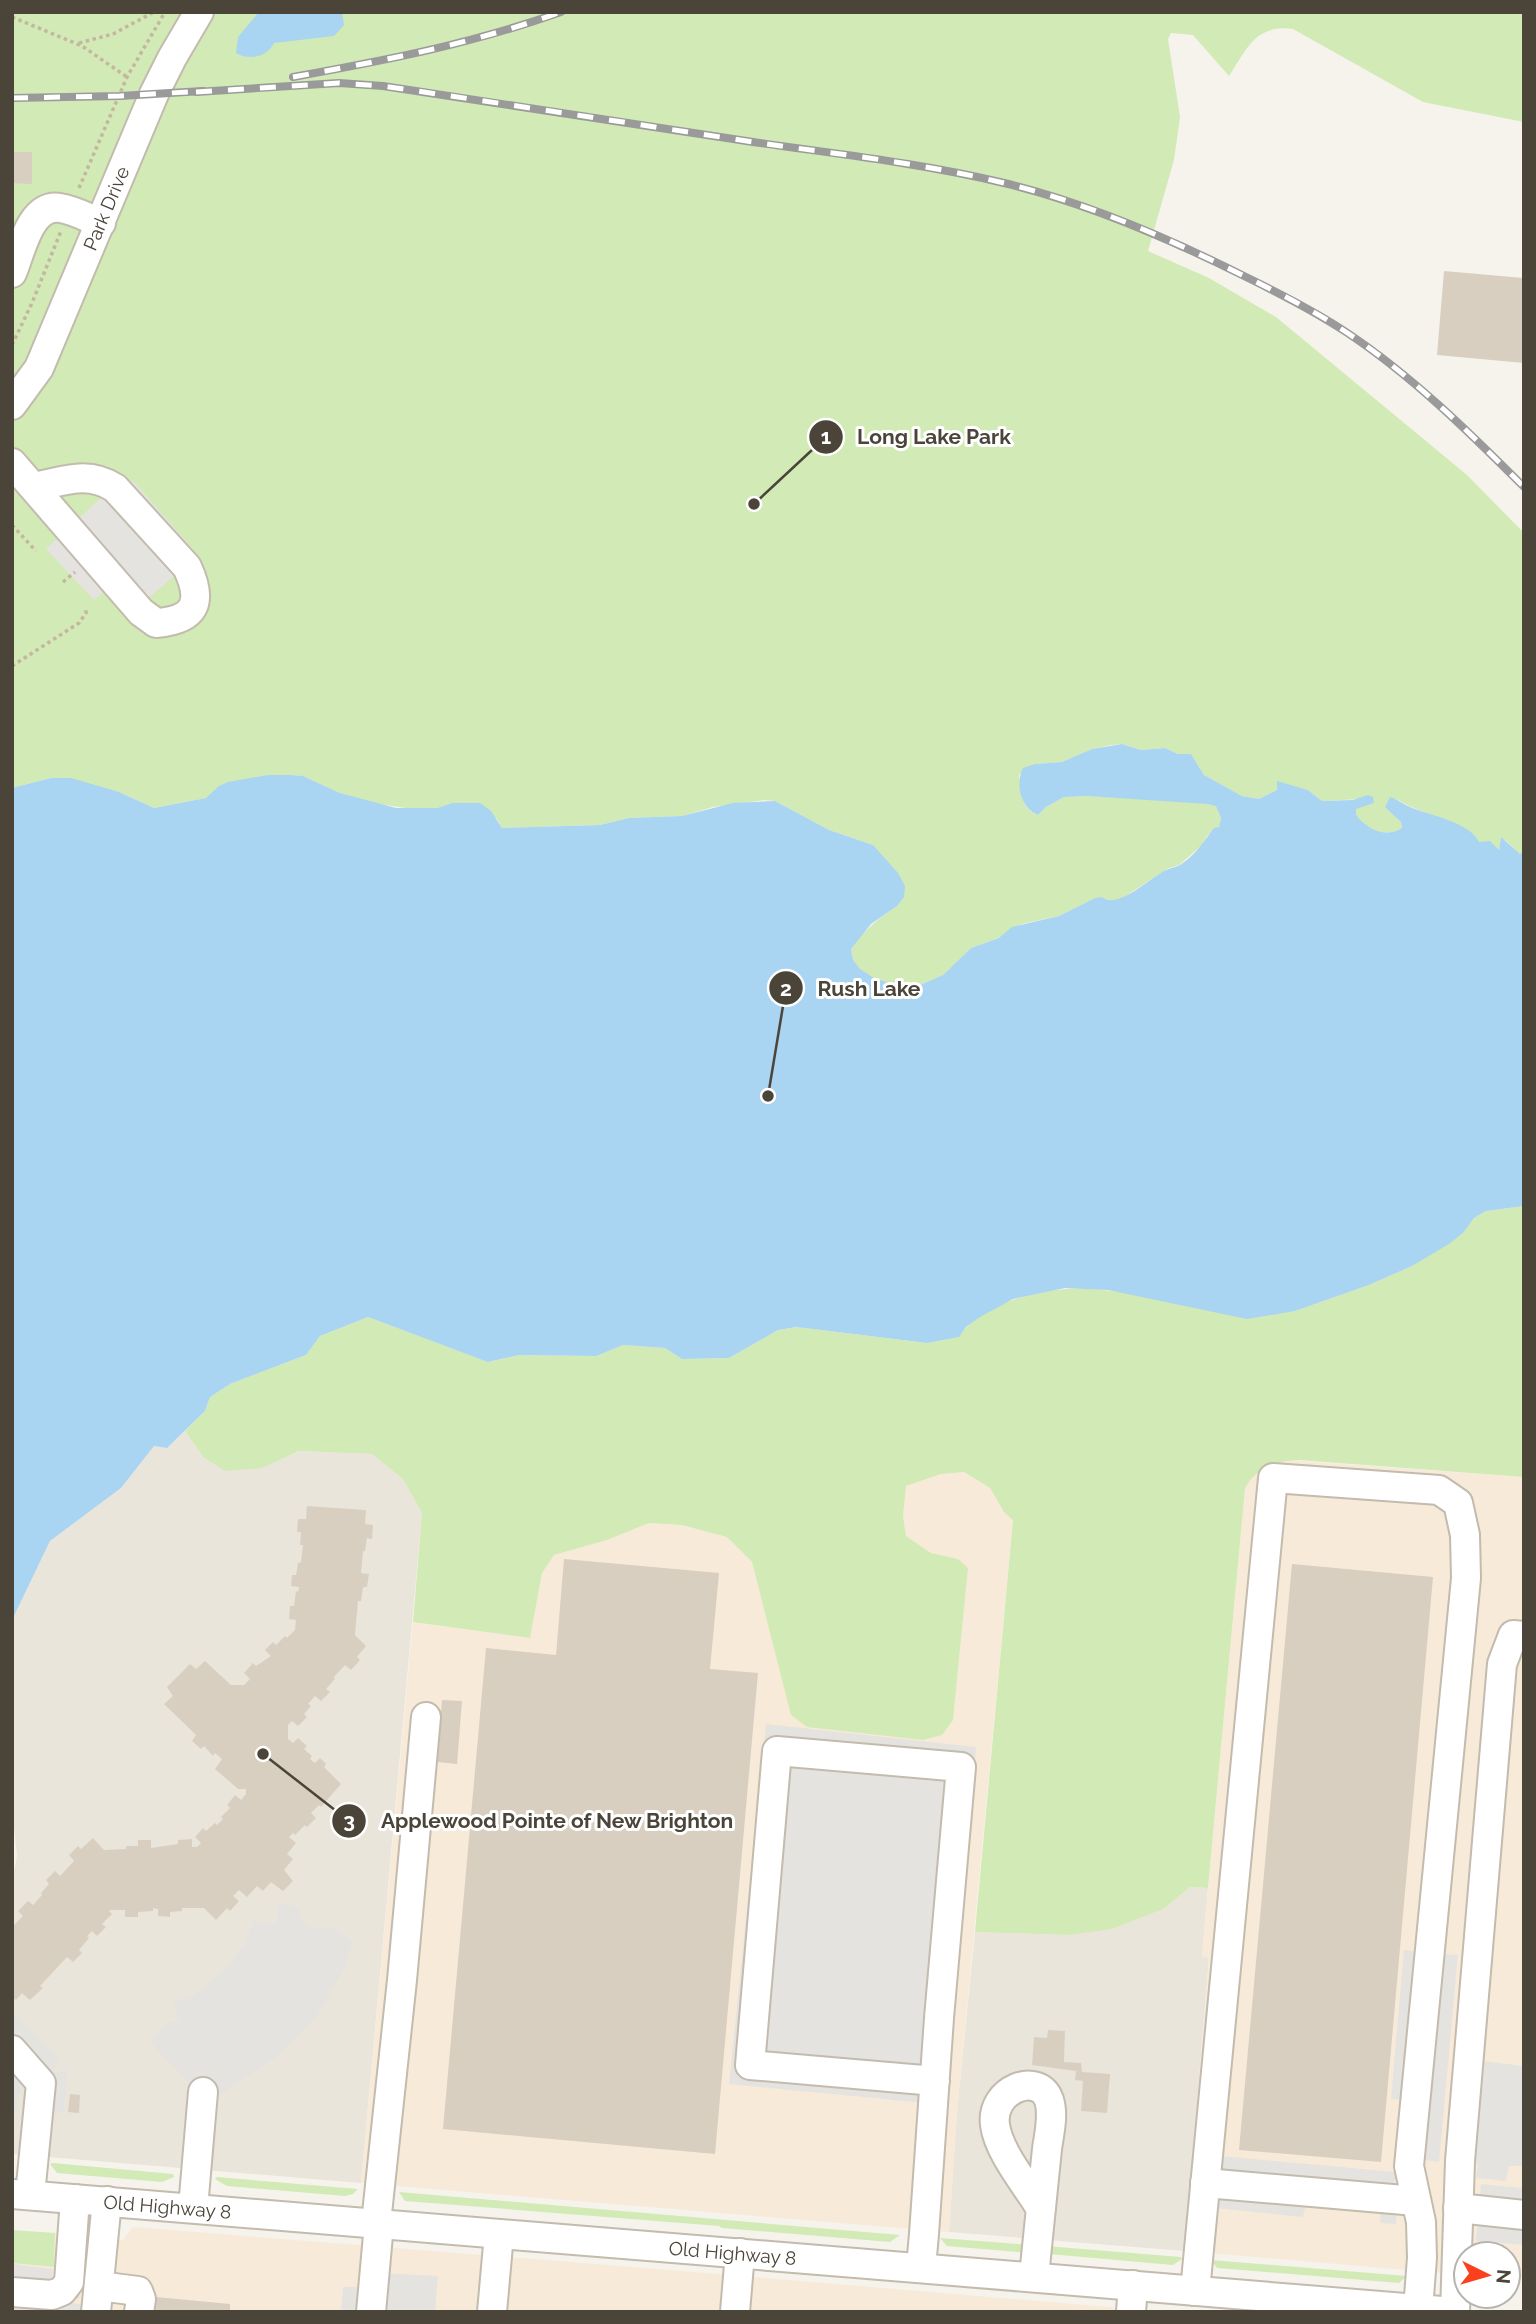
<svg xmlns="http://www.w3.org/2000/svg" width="1536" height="2324" font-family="Raleway,sans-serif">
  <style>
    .residential { fill: #eae5da }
    .commercial { fill: #f7ead8 }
    .green { fill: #d2eab5 }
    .parking { fill: #e5e3e0 }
    .water { fill: #a9d4f2 }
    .building { fill: #d8cfc1 }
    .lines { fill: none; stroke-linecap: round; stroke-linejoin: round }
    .minor-casing { stroke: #c2bbae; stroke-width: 32 }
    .path { stroke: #c4b79f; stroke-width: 3.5; stroke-dasharray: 3.5 3.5; stroke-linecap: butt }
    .minor { stroke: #fff; stroke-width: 28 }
    .rail-casing { stroke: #9a9a9a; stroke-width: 8 }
    .rail { stroke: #fff; stroke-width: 5; stroke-dasharray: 16; stroke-linecap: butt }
    .labels { text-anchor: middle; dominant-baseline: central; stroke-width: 6; stroke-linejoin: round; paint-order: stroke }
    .street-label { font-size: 19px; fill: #4b4439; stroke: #fff }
    .leader { fill: none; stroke: #4b4439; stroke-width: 2.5 }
    .callout-dot { fill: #4b4439; stroke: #fff; stroke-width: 2.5 }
    .mark-label { font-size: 21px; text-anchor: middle; font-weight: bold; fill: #fff }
    .callout-label { font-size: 21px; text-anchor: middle; font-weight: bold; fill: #4b4439; stroke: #fff; stroke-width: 6; stroke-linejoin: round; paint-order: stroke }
  </style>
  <rect width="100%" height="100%" fill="#f6f3ec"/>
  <!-- residential -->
  <g class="residential">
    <polygon points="185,1431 203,1457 263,1468 299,1451 373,1454 403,1479 422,1513 361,2183 12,2154 12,1882 17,1856 12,1807 12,1628 14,1616 50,1541 121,1488 154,1446 167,1448"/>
    <polygon points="1190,1887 1208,1888 1202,1956 1209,1957 1185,2251 949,2232 957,2112 975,1932 1068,1935 1165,1908"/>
  </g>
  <!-- commercial -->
  <g class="commercial">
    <polygon points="1286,1460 1524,1477 1524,2280 1508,2279 1508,2254 1466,2254 1466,2275 1185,2251 1209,1958 1202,1956 1245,1488 1252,1476 1268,1465"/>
    <polygon points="963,1472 990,1488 1004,1512 1013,1519 957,2112 949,2232 361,2183 413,1622 530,1638 542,1573 554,1555 607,1540 649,1523 682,1525 727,1537 752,1562 772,1639 953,1720 968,1568 958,1559 931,1553 906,1536 903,1516 906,1486 941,1474"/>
    <polygon points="133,2227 682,2271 1167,2312 12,2312 12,2263 54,2267 55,2233 123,2240"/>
  </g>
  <!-- green -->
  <g class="green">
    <path d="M12,12H1524V122L1423,102L1293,29C1255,24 1247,49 1229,76L1193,35L1171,33L1168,39L1180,117L1174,160L1148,251L1209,278L1276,317L1467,475L1524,533V850L1520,854C1513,849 1509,841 1501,838L1499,850L1479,842L1466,829L1409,806L1396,799L1386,807L1401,822L1402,828C1385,839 1366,828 1355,815L1356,808L1374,803L1362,799L1322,801L1308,790L1277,782L1278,790L1259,799L1242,796L1204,775L1191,754H1178L1165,748L1141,750L1122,744L1111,745L1092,749L1062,762L1035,764L1019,775C1021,793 1020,808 1038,815L1046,807L1064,797L1087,796L1169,800L1216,805L1221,818L1219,827L1208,835L1201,846L1179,865L1167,869L1124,897L1115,901L1095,898L1059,916L1021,924L999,938L971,948L943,975L920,985L902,987L874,978L859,969L853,960L851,949C864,930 878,919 897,906L873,845L829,830L775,801L764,800L713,807L682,816L629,818L600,825L502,828L497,819L452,803L437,808L412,809L373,803L340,793L303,776L292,775H268L206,798L154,808L119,792L51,778L12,788Z"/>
    <path d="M1524,1206V1477L1299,1460C1276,1461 1257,1467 1245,1488L1208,1888L1190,1887L1165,1908L1112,1929L1068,1935L975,1932L1013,1520L1004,1512L990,1488L964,1472L941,1474L906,1486L903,1516L906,1536L931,1553L958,1559L968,1568L953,1720L942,1735L923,1740L807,1727L791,1715L752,1562L727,1537L682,1525L649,1523L607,1540L554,1555L542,1573L530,1638L413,1622L422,1513L403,1479L372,1454L299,1451L263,1468L225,1471L203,1457L185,1431L205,1411L210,1397L230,1384L306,1355L320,1336L368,1317L489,1362L519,1355L595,1356L623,1345L665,1348L682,1359L729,1358L778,1330L798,1327L927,1343L958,1337C986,1300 1041,1289 1085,1288L1295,1311L1369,1285L1412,1266L1464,1232L1474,1218L1486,1211Z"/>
    <polygon points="53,2163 173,2174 174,2177 162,2182 57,2173 50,2164"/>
    <polygon points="217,2177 358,2189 353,2194 345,2196 227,2186 215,2179"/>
    <polygon points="399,2192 900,2235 890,2242 722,2228 719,2226 405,2201"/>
    <polygon points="12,2230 55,2233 54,2267 12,2263"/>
    <polygon points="940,2238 1031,2245 1029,2253 947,2246"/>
    <polygon points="1046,2246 1181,2257 1182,2259 1173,2265 1049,2254"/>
    <polygon points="1211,2260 1407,2276 1399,2283 1217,2268"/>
  </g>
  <!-- parking -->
  <g class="parking">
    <polygon points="122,478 134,482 192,548 194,559 145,601 122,575 94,600 46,549"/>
    <polygon points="766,1724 976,1747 945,2105 729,2084"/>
    <polygon points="279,1902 300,1907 301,1920 312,1928 332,1928 354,1941 343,1971 317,2016 277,2057 230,2087 216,2100 190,2092 188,2082 150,2042 165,2024 179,2020 173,2002 191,1996 203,1988 230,1964 244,1944 254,1920 269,1924 276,1922"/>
    <polygon points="1404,1950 1458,1955 1439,2162 1402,2157 1403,2100 1391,2099"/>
    <polygon points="12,2013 60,2060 52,2069 54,2072 67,2071 64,2112 24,2109 25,2095 23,2092 18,2093 17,2109 12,2109"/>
    <polygon points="1482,2061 1524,2066 1524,2166 1509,2166 1506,2181 1476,2178 1478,2164 1474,2162"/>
    <polygon points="1221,2156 1396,2172 1394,2186 1397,2212 1396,2224 1381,2223 1379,2209 1306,2204 1303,2217 1215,2208"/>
    <polygon points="1481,2184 1524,2188 1524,2245 1476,2241"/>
    <polygon points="13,2264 53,2269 52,2281 81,2279 79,2299 70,2298 67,2302 83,2305 82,2312 12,2312"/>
    <polygon points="361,2272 438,2276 435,2312 341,2310 343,2287 359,2287"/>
  </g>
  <!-- water -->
  <g class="water">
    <path d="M259,12H342L344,25L334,36L274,43C267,57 249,61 236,53L238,37Z"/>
    <path d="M1122,744L1141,750L1165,748L1178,754H1191L1204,775L1242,796L1259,799L1277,790V781L1308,790L1322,801L1353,800L1368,795L1373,797L1374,803L1356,809V815C1366,828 1385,839 1402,828L1401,822L1385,807L1390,797C1397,799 1403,804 1410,807C1428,815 1470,822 1479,842L1490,841L1499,850L1501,837L1520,854L1524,850V1206L1486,1211L1474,1218L1464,1232L1449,1244L1412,1266L1369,1285L1295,1311L1247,1319L1108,1290L1065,1288L1013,1299L980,1317L966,1327L959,1337L927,1343L797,1327L778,1330L729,1358L682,1359L665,1348L623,1345L596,1356L519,1355L488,1362L368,1317L320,1336L306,1355L230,1384L210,1397L205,1411L167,1448L154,1446L121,1488L50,1541L14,1616L12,1628V788L51,778H71L119,792L154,808L206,798L219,786L228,782L268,775H292L303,776L340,793L396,808H437L452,803H480L491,811L502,828L600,825L629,818L682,816L733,803L775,801L829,830L873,845L898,873L905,886L904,897L897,906L871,924L851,949L853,960L860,969L874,978L902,987L920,985L943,975L971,948L999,938L1012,927L1059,916L1095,898L1102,897C1117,910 1149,879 1164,871C1169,868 1175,868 1180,865C1195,856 1204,841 1214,828L1219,827L1221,818L1216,806L1207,804L1087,796L1064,797L1046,807L1038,815C1020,808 1015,784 1023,768L1035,764L1062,762L1092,749Z"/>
  </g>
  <!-- building -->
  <g class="building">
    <polygon points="12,152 32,152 32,184 12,183"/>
    <polygon points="1444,271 1524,278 1524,363 1437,355"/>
    <polygon points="307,1506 366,1510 365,1524 373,1525 372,1539 367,1538 365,1551 363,1551 361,1573 369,1574 367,1587 363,1587 361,1601 358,1601 355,1635 366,1646 357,1657 360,1660 351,1670 345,1665 334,1677 335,1679 326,1689 330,1692 321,1701 315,1696 308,1704 311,1706 304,1714 307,1717 298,1726 292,1721 288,1725 288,1739 293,1743 298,1738 307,1746 304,1749 312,1756 310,1759 315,1763 320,1758 326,1764 324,1767 341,1784 321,1807 319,1805 311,1813 316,1818 307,1827 305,1825 295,1835 293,1833 289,1837 296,1843 287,1854 293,1859 284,1870 293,1881 283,1891 271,1882 263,1891 257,1886 247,1897 239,1890 233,1896 239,1901 230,1911 227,1908 216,1920 204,1908 182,1908 182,1911 170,1912 170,1917 158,1916 158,1909 153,1908 153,1911 138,1912 138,1917 125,1917 125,1910 111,1910 109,1911 112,1914 102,1924 106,1927 97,1936 92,1931 87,1936 89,1938 79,1950 82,1953 73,1962 67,1957 40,1986 43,1988 30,2000 22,1993 16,2000 12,1997 12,1927 23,1916 18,1911 28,1901 33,1905 42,1895 41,1893 49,1884 46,1880 55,1871 60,1876 74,1861 69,1855 78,1846 81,1849 93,1838 104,1850 126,1849 126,1846 138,1846 138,1840 151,1840 151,1848 178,1844 178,1840 192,1839 192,1847 197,1847 201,1843 195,1837 203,1828 206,1831 215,1823 217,1825 223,1819 221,1817 230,1808 227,1805 235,1795 241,1800 246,1794 246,1789 238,1789 215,1769 222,1759 215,1753 213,1756 204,1746 201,1749 192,1741 196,1735 164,1704 173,1696 167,1687 190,1664 196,1669 205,1661 231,1685 244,1685 250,1679 244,1673 253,1663 256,1666 271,1656 265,1650 273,1642 276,1645 285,1636 287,1638 295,1630 296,1620 289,1619 290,1606 294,1606 296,1591 298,1592 299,1587 291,1586 292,1575 296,1575 298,1563 301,1562 303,1545 300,1545 301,1532 297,1532 298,1519 306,1519"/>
    <polygon points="564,1559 719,1573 710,1669 758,1673 715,2154 443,2129 486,1648 556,1655"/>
    <polygon points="1292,1564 1433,1577 1381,2162 1239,2150"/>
    <polygon points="442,1700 462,1701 457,1764 437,1762"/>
    <polygon points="1048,2030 1065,2031 1064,2062 1081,2063 1082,2072 1110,2074 1107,2113 1081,2111 1083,2081 1075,2080 1076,2071 1032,2065 1034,2037 1047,2038"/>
    <polygon points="70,2094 80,2095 79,2113 68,2112"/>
    <polygon points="156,2297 230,2304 230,2312 155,2312"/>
  </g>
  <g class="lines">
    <!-- minor casing -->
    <g class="minor-casing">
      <g id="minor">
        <path d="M12,273C21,252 30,203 60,208C74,210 88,218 101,223"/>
        <path id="s1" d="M12,405L39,368L154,94L172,58L199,12"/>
        <path d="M12,463L141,612L156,623C195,620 204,603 187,567L115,488C88,470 64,481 34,487"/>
        <polyline points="12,2050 41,2083 30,2195"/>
        <polyline points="1205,2183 1416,2201"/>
        <path id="s2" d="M12,2194L1454,2312"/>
        <polyline points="193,2208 203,2092"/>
        <polyline points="1458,2208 1524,2215"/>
        <polyline points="376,2223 402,1980 426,1717"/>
        <polyline points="921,2267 924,2234 939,2018 961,1767 777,1751 750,2065 935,2081"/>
        <path d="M1034,2277C1038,2234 1043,2191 1047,2149C1049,2134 1054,2115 1049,2100C1039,2071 990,2089 995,2125C999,2153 1026,2184 1041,2209"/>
        <polyline points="99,2286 138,2291 141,2299 139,2312"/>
        <polyline points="1195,2291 1273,1478 1439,1490 1458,1503 1465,1535 1466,1578 1409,2166 1421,2222 1422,2258 1418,2309"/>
        <polyline points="12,2292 52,2295 62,2291 69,2282 75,2199"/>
        <polyline points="96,2312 107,2201"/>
        <polyline points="371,2312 379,2224"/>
        <polyline points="492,2312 499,2234"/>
        <polyline points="735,2312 740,2253"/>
        <polyline points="1131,2312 1133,2285"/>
        <polyline points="1455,2312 1460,2161 1502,1664 1513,1635 1524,1636"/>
      </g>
    </g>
    <!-- path -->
    <g class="path">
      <polyline points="12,17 82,46 127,77"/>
      <polyline points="79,43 113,34 154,12"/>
      <polyline points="79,188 127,77 165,12"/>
      <polyline points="12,345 32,303 61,231"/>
      <polyline points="12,525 36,551"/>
      <polyline points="63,582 75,572"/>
      <polyline points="12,666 79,623 86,613 86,608"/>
    </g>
    <!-- minor -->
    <use href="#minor" class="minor"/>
    <!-- rail casing -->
    <g class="rail-casing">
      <g id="rail">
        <path d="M293,77C387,60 471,44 561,12"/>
        <path d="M196,92L339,83L383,86C506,104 629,123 753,142C836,154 922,163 1004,183C1087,203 1166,237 1242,275C1277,292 1313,310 1346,332C1411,375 1469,432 1524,487"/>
        <polyline points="12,98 120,96 203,91"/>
      </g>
    </g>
    <!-- rail -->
    <use href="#rail" class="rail"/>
  </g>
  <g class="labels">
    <!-- street labels -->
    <g class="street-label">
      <text stroke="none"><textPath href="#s1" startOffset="219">Park Drive</textPath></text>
      <text stroke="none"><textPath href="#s2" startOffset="156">Old Highway 8</textPath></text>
      <text stroke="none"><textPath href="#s2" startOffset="723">Old Highway 8</textPath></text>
    </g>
  </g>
  <!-- callouts -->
  <path class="leader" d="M754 504L826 437M768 1096L786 988M263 1754L349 1821"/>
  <g class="callout-dot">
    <circle cx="754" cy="504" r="7"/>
    <circle cx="768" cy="1096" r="7"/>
    <circle cx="263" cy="1754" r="7"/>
    <circle cx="826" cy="437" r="18"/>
    <circle cx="786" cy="988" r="18"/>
    <circle cx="349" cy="1821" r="18"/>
  </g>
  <g class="mark-label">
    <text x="826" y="444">1</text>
    <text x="786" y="996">2</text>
    <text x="349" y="1828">3</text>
  </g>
  <g class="callout-label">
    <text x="934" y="444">Long Lake Park</text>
    <text x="869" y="996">Rush Lake</text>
    <text x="557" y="1828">Applewood Pointe of New Brighton</text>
  </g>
  <!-- border -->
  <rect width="1536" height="2324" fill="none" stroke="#4b4439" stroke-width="28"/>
  <!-- north arrow -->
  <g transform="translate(1487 2275) rotate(95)"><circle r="33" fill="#ffffff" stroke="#b7b4b0" stroke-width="2"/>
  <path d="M0-5L12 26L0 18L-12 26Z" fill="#fc3f1d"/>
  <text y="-10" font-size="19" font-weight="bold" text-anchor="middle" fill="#4b4439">N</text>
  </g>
</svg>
